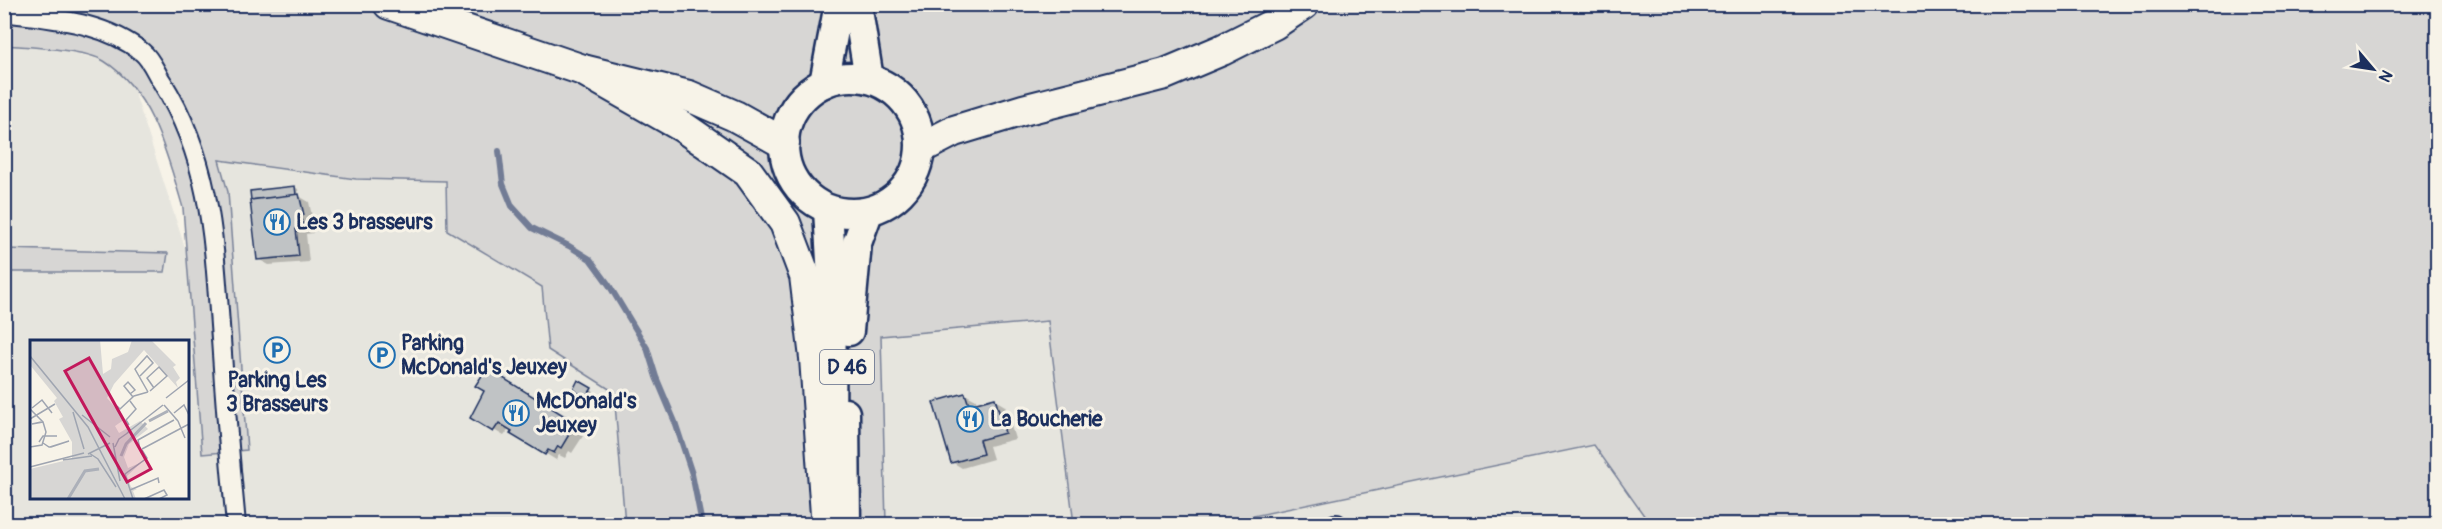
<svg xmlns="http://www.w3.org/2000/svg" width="2442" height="529" font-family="Pangolin,sans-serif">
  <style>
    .built { fill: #e6e5de; fill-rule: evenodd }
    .green { fill: #d7d6d4; stroke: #798299; stroke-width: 1.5 }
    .shadow { fill: #0003 }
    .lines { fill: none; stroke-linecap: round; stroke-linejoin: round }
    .stream { stroke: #727c95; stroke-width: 6 }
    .building { fill: #c0c3c5; stroke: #1b2f5e; stroke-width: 1.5 }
    .minor-casing { stroke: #1b2f5e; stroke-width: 22 }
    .primary-casing { stroke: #1b2f5e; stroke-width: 33 }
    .trunk-casing { stroke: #1b2f5e; stroke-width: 34 }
    .minor { stroke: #f7f3e8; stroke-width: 18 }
    .primary { stroke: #f7f3e8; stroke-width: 28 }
    .trunk { stroke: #f7f3e8; stroke-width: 30 }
    .labels { text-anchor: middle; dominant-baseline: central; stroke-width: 6; stroke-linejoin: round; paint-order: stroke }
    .shield { fill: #f7f3e8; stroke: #5d6a87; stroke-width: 1.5 }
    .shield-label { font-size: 20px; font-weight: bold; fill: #1b2f5e }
    .poi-label { font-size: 21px; font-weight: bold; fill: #1b2f5e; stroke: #f7f3e8; text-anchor: start }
    .inset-river { fill: none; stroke: #acb0b9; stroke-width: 3 }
    .inset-road { fill: none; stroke: #9fa5b1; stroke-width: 1.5 }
    .view { fill: #c2185b; fill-opacity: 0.15; stroke: #c2185b; stroke-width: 3 }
    .inset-edge { fill: none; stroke: #1b2f5e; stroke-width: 3 }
  </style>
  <rect width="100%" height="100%" fill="#f7f3e8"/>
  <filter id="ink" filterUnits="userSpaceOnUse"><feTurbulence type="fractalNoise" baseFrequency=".0167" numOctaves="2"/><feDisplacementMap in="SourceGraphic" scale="12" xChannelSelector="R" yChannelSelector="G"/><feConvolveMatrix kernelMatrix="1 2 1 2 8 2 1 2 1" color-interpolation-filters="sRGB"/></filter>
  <g filter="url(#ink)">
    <!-- built -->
    <g class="built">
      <path d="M5,45L61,50L103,60L129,75L187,254L202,453L247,449L228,192L219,160L356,179L446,181L447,230L542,287L548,350L614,392L625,524H5L4,272H164L30,249H5ZM32,342H188V498H32Z"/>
      <polygon points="1049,321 1074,524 886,524 880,336"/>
      <polygon points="1594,445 1650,524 1215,524"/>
    </g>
    <!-- green -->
    <g class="green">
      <path d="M4,5H2437V524H1650L1594,445L1215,524H1074L1048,321L881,336L886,524H625L614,392L548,350L542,287L447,230L446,181L356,179L219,160L228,192L247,450L202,454L183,208C168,157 152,91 104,61C85,49 28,47 5,45Z"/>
      <polygon points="4,249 168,253 165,272 5,272"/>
    </g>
    <!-- shadow -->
    <g class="shadow">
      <polygon points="295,187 298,189 299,196 309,202 313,221 311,221 313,233 306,234 309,262 269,265 258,259"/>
      <polygon points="497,376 578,425 575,431 583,436 572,453 569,451 565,458 559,455 556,460 512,433 514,430 510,428 504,436 472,417"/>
      <polygon points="578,382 594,391 590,398 575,389"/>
      <polygon points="965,394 976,400 977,405 995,400 1005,406 1015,439 989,446 993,459 962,468 952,462"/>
    </g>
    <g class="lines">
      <!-- stream -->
      <polyline class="stream" points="499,151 503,184 512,206 532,228 569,246 590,259 609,285 647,348 656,377 675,422 692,474 702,524"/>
    </g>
    <!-- building -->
    <g class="building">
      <polygon points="295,186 296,195 251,200 250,191"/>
      <polygon points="299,194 304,215 301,216 303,228 296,229 299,256 257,260 250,200"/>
      <polygon points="487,368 568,418 565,423 573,428 561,448 558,446 554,453 548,450 545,455 510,434 512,431 499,423 493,432 470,418 484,391 475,386"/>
      <polygon points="578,380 592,388 586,398 573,390"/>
      <polygon points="965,393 969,405 995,398 1005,433 979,440 983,454 951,463 933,402"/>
    </g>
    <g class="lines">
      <!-- minor casing -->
      <g class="minor-casing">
        <g id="minor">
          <path d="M4,12C52,19 103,21 142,52C151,59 156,73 162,82C213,164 214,246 221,339C225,401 230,463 236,524"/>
          <polyline points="1335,524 1337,524"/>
        </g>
      </g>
      <!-- primary casing -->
      <g class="primary-casing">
        <g id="primary">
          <polyline points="857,4 869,79"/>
          <circle cx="852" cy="145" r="68"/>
          <polyline points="824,83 839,4"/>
          <polyline points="828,210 832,278 831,436"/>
          <polyline points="849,331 857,243 868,213"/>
          <polyline points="845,413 846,524"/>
        </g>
      </g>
      <!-- trunk casing -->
      <g class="trunk-casing">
        <g id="trunk">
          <polyline points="389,4 583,70 689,96 735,116 784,143"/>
          <polyline points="583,70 683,127 748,172 785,223 805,276 815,358 826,515"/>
          <polyline points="921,148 954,131 1023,110 1165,74 1222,50 1274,24 1304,4"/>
        </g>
      </g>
      <!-- minor -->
      <use href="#minor" class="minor"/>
      <!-- primary -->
      <use href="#primary" class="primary"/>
      <!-- trunk -->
      <use href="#trunk" class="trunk"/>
    </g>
  </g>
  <!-- icons -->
  <defs>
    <g id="restaurant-ring" transform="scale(1.35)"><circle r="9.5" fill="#f7f3e8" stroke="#1f6fb2" stroke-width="1.5"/><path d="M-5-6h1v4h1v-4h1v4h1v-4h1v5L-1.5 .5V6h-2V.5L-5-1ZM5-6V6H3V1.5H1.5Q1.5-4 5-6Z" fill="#1f6fb2"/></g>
    <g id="parking-ring" transform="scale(1.35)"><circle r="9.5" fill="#f7f3e8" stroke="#1f6fb2" stroke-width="1.5"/><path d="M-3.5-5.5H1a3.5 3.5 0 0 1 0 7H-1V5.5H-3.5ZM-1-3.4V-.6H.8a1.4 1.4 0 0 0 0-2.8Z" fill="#1f6fb2"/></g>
  </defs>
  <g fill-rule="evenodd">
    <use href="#restaurant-ring" x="277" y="222"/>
    <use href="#parking-ring" x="277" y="350"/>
    <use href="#parking-ring" x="382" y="355"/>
    <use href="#restaurant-ring" x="516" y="413"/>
    <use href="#restaurant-ring" x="970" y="419"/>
  </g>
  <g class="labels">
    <!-- shield labels -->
    <rect class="shield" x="820" y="350" width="54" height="34" rx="4.5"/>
    <g class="shield-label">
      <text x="847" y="367">D 46</text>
    </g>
    <!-- poi labels -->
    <g class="poi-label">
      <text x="296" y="222">Les 3 brasseurs</text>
      <text x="401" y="343">Parking<tspan x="401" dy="24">McDonald's Jeuxey</tspan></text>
      <text x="277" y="380" text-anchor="middle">Parking Les<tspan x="277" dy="24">3 Brasseurs</tspan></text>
      <text x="536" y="401">McDonald's<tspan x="536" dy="24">Jeuxey</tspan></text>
      <text x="990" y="419">La Boucherie</text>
    </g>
  </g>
  <!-- overview -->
  <g transform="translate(30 340)">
    <rect width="159" height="159" fill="#f7f3e8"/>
    <path d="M0,0H70L73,34L81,29L82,19L98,12L102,0H121L146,25L143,27L150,38L146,42L148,48L114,10L84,44L77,58L95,79L85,86L89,93L110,81L118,89L99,104L94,117L98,128L112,122L97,136L101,147L107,149L103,151L106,159H0V129L42,119V102L29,79L33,77L24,61L27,58L0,25Z" fill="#d7d6d4"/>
    <path class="inset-river" d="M119,81L138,71M91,116L96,104L116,83M38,159L55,131L69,129"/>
    <path class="inset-road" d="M0,16L58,87L95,159M110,36L123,23L117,16L105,29L118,52M120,51L137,36L129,27L117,38L124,48M100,54L105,50L98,42L94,46L103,57M136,58L159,40M134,65L148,81L145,78M87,66L90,69L104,56L118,52M2,68L12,60L22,73M0,69L13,82L16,92L12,105L0,107M43,72L54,109M144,73L154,65L159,75M52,75L80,97M0,79L25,64M148,81L155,98M11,82L2,84L13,82M99,85L96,80L106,69L100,61M97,93L133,65M9,102L13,96H27M13,103L19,107H21L39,101L20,107M83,103L90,141M85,107L89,99L99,92M110,109L108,100L144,80M112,109L159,84M59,113L68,119L86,147M58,114L80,103M33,120L62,116M0,127L54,113M100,150L128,138L129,143M103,159L95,134L117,118L112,110M114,159L134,150L137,155L129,159"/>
    <path class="view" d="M59,18L121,129L97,142L35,31Z"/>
    <rect width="159" height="159" class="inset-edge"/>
  </g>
  <!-- margin -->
  <rect width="2442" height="529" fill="none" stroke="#f7f3e8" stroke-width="24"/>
  <rect x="12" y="12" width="2418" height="505" fill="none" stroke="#1b2f5e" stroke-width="2" filter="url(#ink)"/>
  <!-- north arrow -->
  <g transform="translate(2373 69) rotate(119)" stroke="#f7f3e8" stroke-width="4.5" paint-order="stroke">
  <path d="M0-4.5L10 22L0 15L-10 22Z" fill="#1b2f5e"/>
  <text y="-9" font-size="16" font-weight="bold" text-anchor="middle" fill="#1b2f5e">N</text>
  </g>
</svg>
